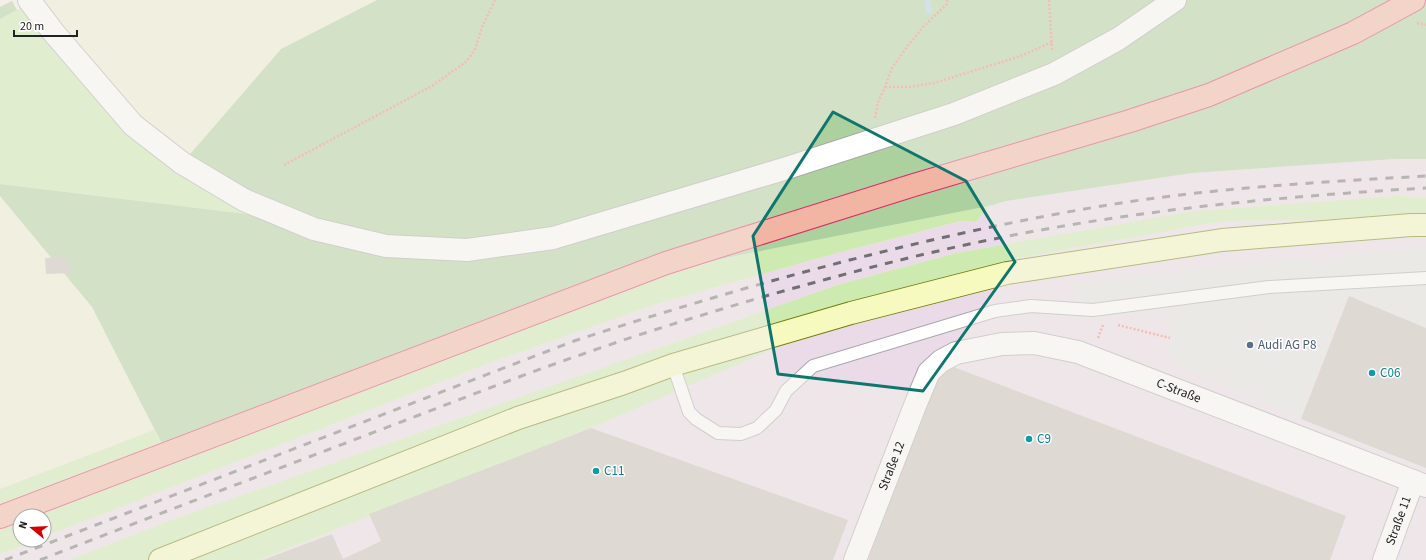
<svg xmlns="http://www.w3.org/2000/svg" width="1426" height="560" font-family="'Source Sans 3',sans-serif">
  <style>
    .industrial { fill: #ebdbe8 }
    .farmland { fill: #eef0d5 }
    .grass { fill: #cdebb0 }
    .forest { fill: #add19e }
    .parking { fill: #e2e2e2 }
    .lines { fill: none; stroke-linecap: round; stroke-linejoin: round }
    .stream { stroke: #aad3df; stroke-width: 6 }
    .building { fill: #c7bfb8 }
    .service-casing { stroke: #a9a9a9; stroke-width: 14 }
    .minor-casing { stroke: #a9a9a9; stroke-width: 24 }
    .tertiary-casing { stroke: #a9a9a9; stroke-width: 24 }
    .secondary-casing { stroke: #707d05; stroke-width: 24 }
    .trunk-casing { stroke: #dc2a67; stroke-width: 24 }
    .path { stroke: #fa8072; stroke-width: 2.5; stroke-dasharray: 2 2; stroke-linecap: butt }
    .service { stroke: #fff; stroke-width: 12 }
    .minor { stroke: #fff; stroke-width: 22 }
    .tertiary { stroke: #fff; stroke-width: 22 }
    .secondary { stroke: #f7fabf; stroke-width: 22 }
    .trunk { stroke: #f2b4a3; stroke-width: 22 }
    .rail { stroke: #707070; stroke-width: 3; stroke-dasharray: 8 8; stroke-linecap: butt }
    .marked { fill: none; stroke: #0f766e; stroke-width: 3; stroke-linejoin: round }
    .service-dot { fill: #5c6f8a; stroke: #fff; stroke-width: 1.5 }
    .culture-dot { fill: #0f9aa8; stroke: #fff; stroke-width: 1.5 }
    .labels { text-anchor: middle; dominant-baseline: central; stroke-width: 3; stroke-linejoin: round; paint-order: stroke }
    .service-label { font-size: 13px; fill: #4e5e75; stroke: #fff; text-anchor: start }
    .culture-label { font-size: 13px; fill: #0d838f; stroke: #fff; text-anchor: start }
    .street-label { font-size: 13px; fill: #222; stroke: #fff }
  </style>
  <rect width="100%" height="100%" fill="#f2efe9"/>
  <!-- industrial -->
  <g class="industrial">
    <polygon points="1395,159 1426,159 1426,197 1395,196 1193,211 956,253 837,285 171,520 69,560 0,560 0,554 37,540 44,540 44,537 492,362 657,304 826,256 961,221 976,222 989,206 1006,201 1192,173"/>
    <polygon points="1426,219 1426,560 259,560 591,428 829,318 1009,260 1223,221"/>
  </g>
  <!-- farmland -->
  <g class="farmland">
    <polygon points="34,0 377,0 281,49 185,160 137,121"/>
    <polygon points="0,196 92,307 154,430 0,489"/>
  </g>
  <!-- grass -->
  <g class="grass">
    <polygon points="35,0 137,121 271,217 0,184 0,19"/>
    <polygon points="1395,196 1426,197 1426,219 1223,221 1008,260 894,296 591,428 259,560 69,560 171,520 837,285 956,253 1193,211"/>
    <polygon points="989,206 976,222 961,221 826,256 657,304 492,362 44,537 44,516 20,516 20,540 37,540 0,554 0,489 154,430 166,452 604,282"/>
  </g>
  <!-- forest -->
  <g class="forest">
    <polygon points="377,0 1426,0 1426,159 1395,159 1192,173 1006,201 989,206 604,282 166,452 92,307 0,196 0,184 270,217 185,160 281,49"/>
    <polygon points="12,1 17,10 0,19 0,7"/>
  </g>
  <!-- parking -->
  <polygon class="parking" points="1426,247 1426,328 1349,296 1301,419 1171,362 1166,310 1077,321 1073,284 1191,269"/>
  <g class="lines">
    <!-- stream -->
    <polyline class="stream" points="927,0 929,11"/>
  </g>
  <!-- building -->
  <g class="building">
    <polygon points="70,257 71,273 46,274 45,258"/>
    <polygon points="1349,296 1426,328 1426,468 1301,419"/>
    <polygon points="943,363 1346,516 1330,560 868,560"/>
    <polygon points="591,428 848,520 833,560 263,560 332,534 343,559 381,541 369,514"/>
  </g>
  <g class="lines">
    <!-- service casing -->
    <g class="service-casing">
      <polyline id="service" points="673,365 689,412 696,419 718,433 741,434 757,428 776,410 786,391 813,366 995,311 1031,306 1093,310 1269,287 1426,278"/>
    </g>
    <!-- minor casing -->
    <g class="minor-casing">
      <g id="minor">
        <path id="s1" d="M855,560L916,403L929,372L941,361L956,353L1002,344L1034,343L1078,352L1426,486"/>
        <path id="s2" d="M1384,560L1413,481"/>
      </g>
    </g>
    <!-- tertiary casing -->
    <g class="tertiary-casing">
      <polyline id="tertiary" points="29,0 54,33 133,125 182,163 244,200 314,229 386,246 467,250 553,238 787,168 954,114 1054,74 1118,39 1175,0"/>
    </g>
    <!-- secondary casing -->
    <g class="secondary-casing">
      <polyline id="secondary" points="160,560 518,418 624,383 673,365 851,313 1007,273 1222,240 1411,225 1426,225"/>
    </g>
    <!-- trunk casing -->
    <g class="trunk-casing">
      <polyline id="trunk" points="0,517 666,263 914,185 1130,121 1209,95 1353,33 1414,0"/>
    </g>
    <!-- path -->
    <g class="path">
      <polyline points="1049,0 1052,50"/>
      <polyline points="1417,23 1426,25"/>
      <polyline points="885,87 909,87 934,83 1021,56 1052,42"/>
      <polyline points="875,118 878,102 885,87 892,68 907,47 924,26 947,4 947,0"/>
      <polyline points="284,165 432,86 467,61 475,49 482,27 495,0"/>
      <polyline points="1118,325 1170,338"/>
      <polyline points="1098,338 1103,325"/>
    </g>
    <!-- service -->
    <use href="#service" class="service"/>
    <!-- minor -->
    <use href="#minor" class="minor"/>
    <!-- tertiary -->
    <use href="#tertiary" class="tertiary"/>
    <!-- secondary -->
    <use href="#secondary" class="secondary"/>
    <!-- trunk -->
    <use href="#trunk" class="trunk"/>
    <!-- rail -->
    <g class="rail">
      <path d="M5,560L574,341C749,284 927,235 1108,205C1213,188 1320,182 1426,176"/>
      <path d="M40,560C158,514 275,470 393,425C456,401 519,376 583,354C642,333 702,315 762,297C844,274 925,252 1009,236C1146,209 1286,196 1426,188"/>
    </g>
  </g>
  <!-- marked area -->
  <path d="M0 0H1426V560H0ZM833,112L966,181L1015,262L923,391L778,374L753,236Z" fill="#f2efe9" fill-opacity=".55" fill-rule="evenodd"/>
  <path class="marked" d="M833,112L966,181L1015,262L923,391L778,374L753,236Z"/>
  <!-- markers -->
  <circle class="service-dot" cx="1250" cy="345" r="4"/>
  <g class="culture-dot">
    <circle cx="1372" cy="373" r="4"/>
    <circle cx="1029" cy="439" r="4"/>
    <circle cx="596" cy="471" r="4"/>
  </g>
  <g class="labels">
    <!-- service labels -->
    <g class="service-label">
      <text x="1258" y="345">Audi AG P8</text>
    </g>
    <!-- culture labels -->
    <g class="culture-label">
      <text x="1380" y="373">C06</text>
      <text x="1037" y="439">C9</text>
      <text x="604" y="471">C11</text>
    </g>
    <!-- street labels -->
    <g class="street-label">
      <text stroke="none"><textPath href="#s1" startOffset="467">C-Straße</textPath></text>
      <text stroke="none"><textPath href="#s1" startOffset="101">Straße 12</textPath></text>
      <text stroke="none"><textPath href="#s2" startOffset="42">Straße 11</textPath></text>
    </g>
  </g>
  <!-- north arrow -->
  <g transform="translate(32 528) rotate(288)"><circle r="19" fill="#ffffff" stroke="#a7a7a7"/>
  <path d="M0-3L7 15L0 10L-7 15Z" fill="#d40000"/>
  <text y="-6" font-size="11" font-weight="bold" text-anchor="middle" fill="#222222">N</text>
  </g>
  <!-- scale -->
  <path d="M14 30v6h63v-6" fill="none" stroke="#222222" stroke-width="2"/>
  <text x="20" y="30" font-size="12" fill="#222222" stroke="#ffffff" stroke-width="3" paint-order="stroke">20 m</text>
</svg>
